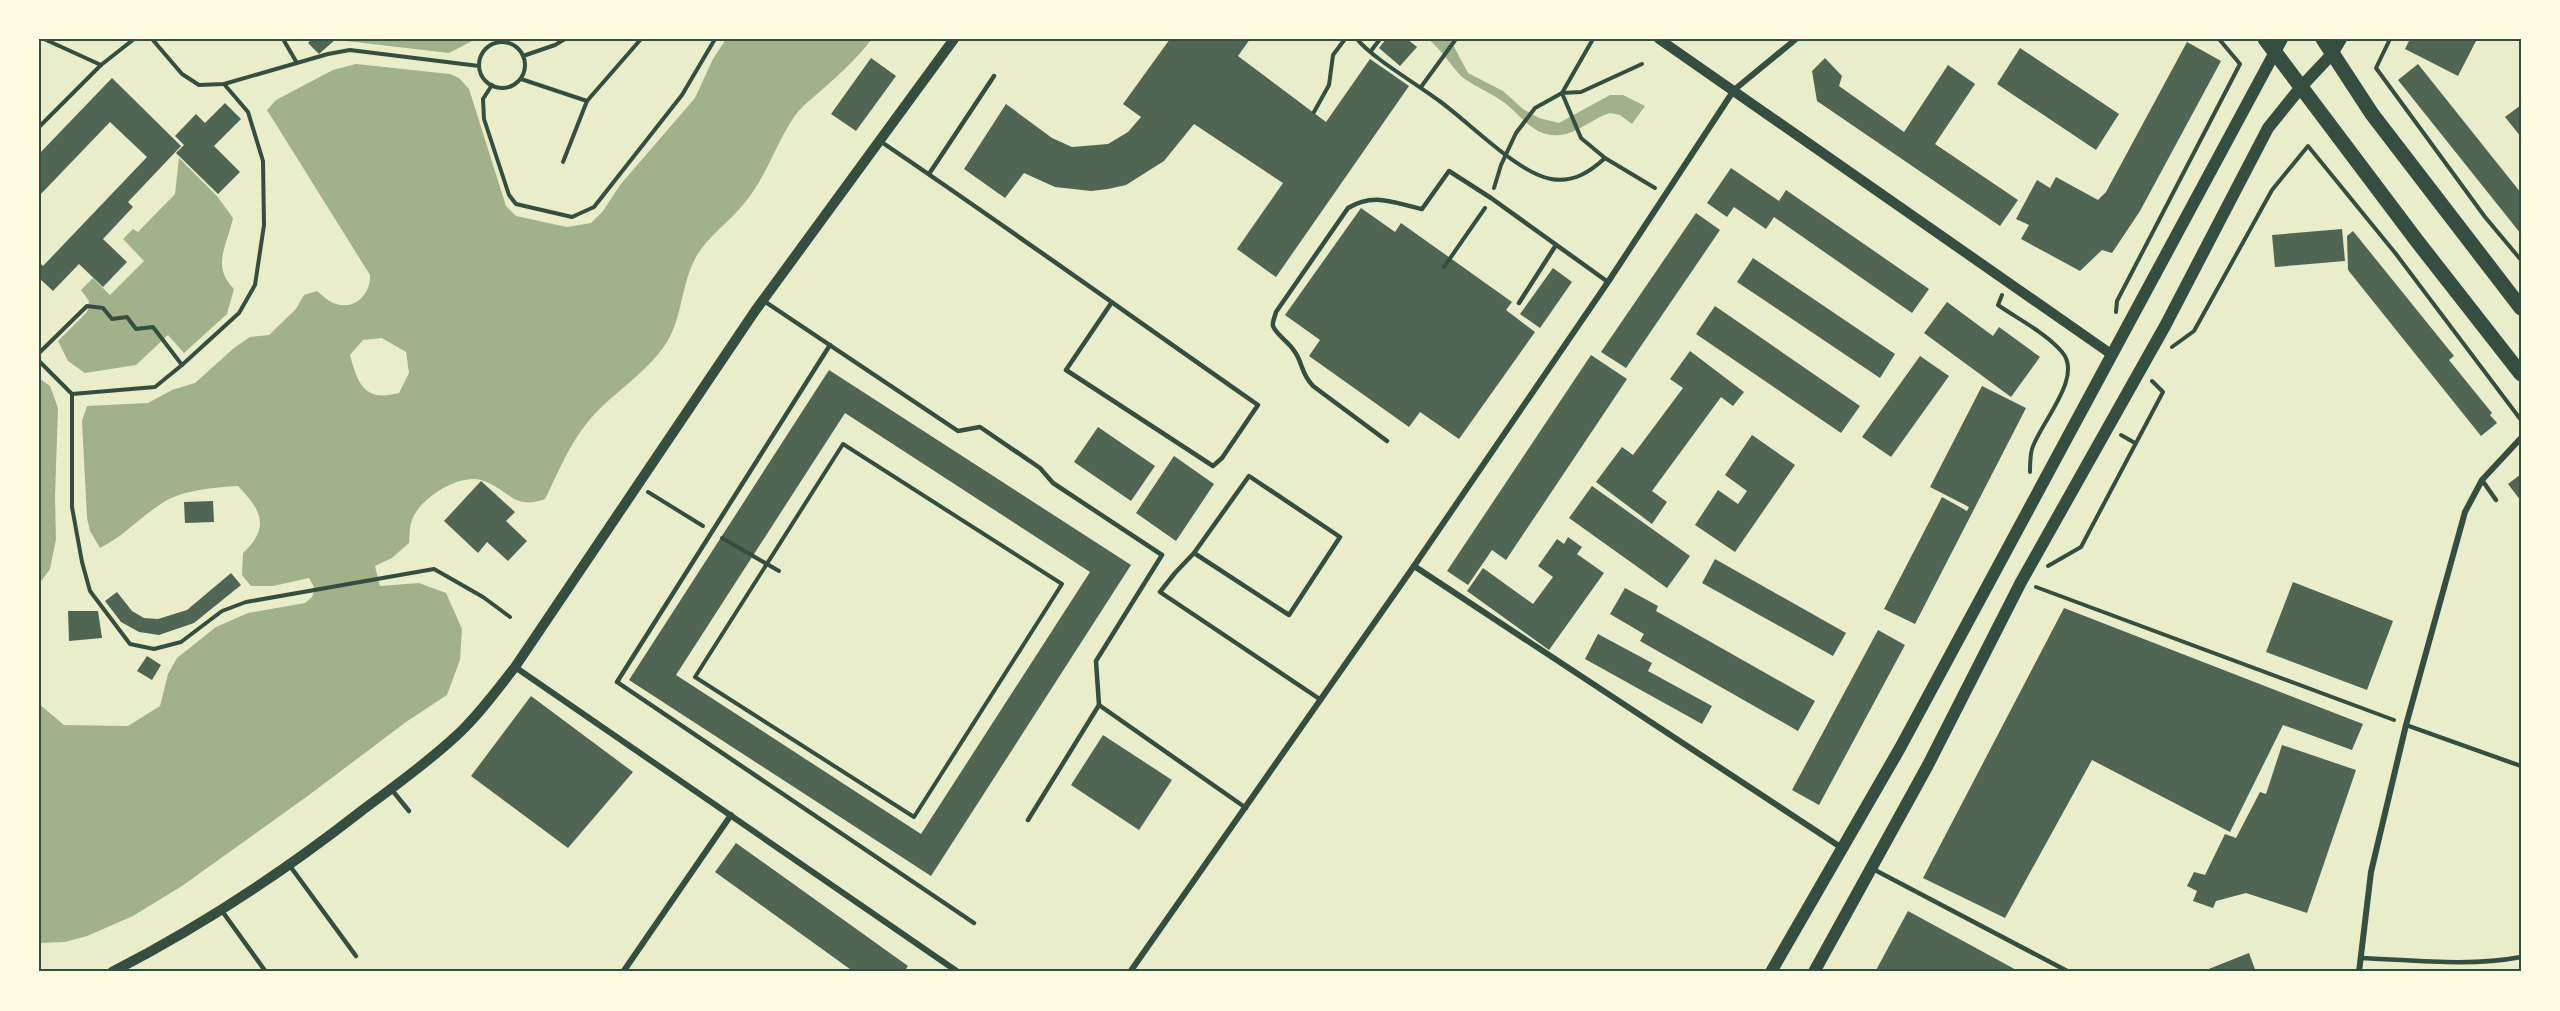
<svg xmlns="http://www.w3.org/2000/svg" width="2560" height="1011" font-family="'Titillium Web',sans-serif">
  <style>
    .water { fill: #a3b18a; fill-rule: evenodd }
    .building { fill: #4f6655; fill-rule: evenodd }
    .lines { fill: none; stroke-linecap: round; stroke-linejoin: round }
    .path { stroke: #344e41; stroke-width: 4 }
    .service { stroke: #344e41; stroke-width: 4.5 }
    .minor { stroke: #344e41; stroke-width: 6 }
    .tertiary { stroke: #344e41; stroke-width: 10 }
    .secondary { stroke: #344e41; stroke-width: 12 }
    .primary { stroke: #344e41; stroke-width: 15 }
    .neatline { fill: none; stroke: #344e41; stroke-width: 2 }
  </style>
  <rect width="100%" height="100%" fill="#e9edc9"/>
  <!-- water -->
  <g class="water">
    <polygon points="345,39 476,39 449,53 346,41"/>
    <path d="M726,39H872C858,57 842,72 824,88C814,97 800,107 792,120C774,148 765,180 742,206C727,224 708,236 696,257C681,284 683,315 667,342C646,375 611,393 587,423C569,445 558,473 545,499C513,511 508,488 481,480C458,474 419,499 412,520C409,527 410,536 409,543L392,558L375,566L380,586L419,583L446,593L462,629L460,660L447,695L406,722L309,795L182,886L133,916L87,936L65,942L39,943V704L64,725L128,726L160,706L168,674L177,658L216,627L248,613L305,603L312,597L315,589L309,578L273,586H251L242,575L243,553C271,527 261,510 238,486C218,487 187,490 169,499C145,512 126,535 100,548L90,531L87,518L82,421L87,406L148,403L172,390L195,383L234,348L250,337L269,335L296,309L304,295L317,291C322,295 330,303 336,304C356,310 371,293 370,275L267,110L276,100L333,70L356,64L450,74L459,78L469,89L506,206L516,216L567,227L591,223L603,211L620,185L695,98L713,59ZM382,338L406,352L409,373L399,393C365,402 358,385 350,355L363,340Z"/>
    <path d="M1428,39H1450L1468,73L1503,91L1523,109L1539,118L1559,123L1610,95H1623L1645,106L1632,124L1620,115L1610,113C1593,118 1578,133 1560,135C1533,138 1520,113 1502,101C1489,92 1474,86 1462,77C1450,65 1442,50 1428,39Z"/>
    <path d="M179,158L217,196L233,218C227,246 211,266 234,289L227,314L184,353L168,335L136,365L85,373L68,361L58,341L87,312L89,301L81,290L93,278L110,295L144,261L123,239L133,229L138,232L175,194Z"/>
    <polygon points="39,378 50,386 58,408 55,497 56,539 50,569 39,584"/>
  </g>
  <!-- building -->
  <g class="building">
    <polygon points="312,39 336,39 319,54 308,43"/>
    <polygon points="1170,39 1250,39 1238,56 1326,122 1370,59 1409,86 1276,277 1237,249 1283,183 1194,124 1164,161 1126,185 1108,189 1091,191 1055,187 1024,173 1005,198 964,169 1006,104 1052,138 1072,147 1108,144 1128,132 1141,117 1123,104"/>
    <polygon points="1386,39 1407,39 1417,47 1400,66 1379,48"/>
    <polygon points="2410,39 2477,39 2458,76 2405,49"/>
    <polygon points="2187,42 2221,61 2140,211 2112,253 2102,250 2080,271 2021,239 2029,225 2016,219 2037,180 2050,188 2056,177 2098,200 2106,192"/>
    <polygon points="2020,48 2119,114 2096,150 1997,84"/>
    <polygon points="871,58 896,76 856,131 831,114"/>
    <polygon points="1825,58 1842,76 1839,86 1904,132 1948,65 1975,84 1935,144 2018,200 2000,226 1817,101 1812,71"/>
    <polygon points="2418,64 2521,193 2521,234 2398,80"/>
    <polygon points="112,78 181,146 128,202 133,207 103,239 127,262 103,287 79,264 53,291 39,278 39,262 43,266 147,157 110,122 39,196 39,154"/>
    <polygon points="225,103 241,119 214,146 240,172 218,194 176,153 184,145 175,136 196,114 205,123"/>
    <polygon points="2521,105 2521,137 2505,117"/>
    <polygon points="1731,168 1779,201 1786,190 1929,289 1912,313 1774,217 1766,229 1734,207 1727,217 1707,203"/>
    <polygon points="1361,208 1395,232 1401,223 1512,302 1506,310 1535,332 1459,439 1420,412 1409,427 1309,356 1320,340 1285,315"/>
    <polygon points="1696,213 1720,230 1626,368 1601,352"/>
    <polygon points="2342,229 2345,261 2275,267 2272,235"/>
    <polygon points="2353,231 2454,356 2449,360 2492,413 2490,415 2497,423 2481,436 2348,270 2347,236"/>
    <polygon points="1753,258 1895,354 1880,378 1737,282"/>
    <polygon points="1553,268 1572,282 1540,328 1520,314"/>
    <polygon points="1947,302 1993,336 1999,327 2040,357 2011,397 1924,333"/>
    <polygon points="1715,306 1860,406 1841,433 1696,334"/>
    <polygon points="1690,351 1744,392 1733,406 1721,397 1652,491 1667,502 1652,524 1596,482 1622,447 1633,455 1683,388 1670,379"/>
    <polygon points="1591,355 1627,379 1506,560 1492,550 1468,585 1447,571"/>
    <polygon points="1920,356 1949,376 1891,457 1862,437"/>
    <path d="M829,370L1131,565L931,876L629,680ZM845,413L1090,572L921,834L676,675Z"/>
    <polygon points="1982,386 2026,408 1915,624 1884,609 1942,497 1967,511 1969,507 1930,487"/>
    <polygon points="1098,427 1155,466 1131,501 1074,462"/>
    <polygon points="1752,435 1795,465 1735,552 1695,525 1718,490 1738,504 1747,491 1725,475"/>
    <polygon points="1174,456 1214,484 1176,541 1136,513"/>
    <polygon points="2521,474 2521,501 2508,484"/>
    <polygon points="481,481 515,512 506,521 527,541 508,561 487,542 478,553 444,521"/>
    <polygon points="1592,486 1690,556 1667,588 1569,518"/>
    <polygon points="213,501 214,522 185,523 184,502"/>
    <polygon points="1568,537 1582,547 1577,554 1604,573 1549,650 1467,591 1483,568 1533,604 1553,577 1538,566 1557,539 1564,544"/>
    <polygon points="1715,559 1846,633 1833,656 1702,583"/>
    <polygon points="231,573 241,585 194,623 159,635 139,632 121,622 105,601 117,592 132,611 144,618 158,619 187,610"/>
    <polygon points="2293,582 2393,621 2367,690 2266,652"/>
    <polygon points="1625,588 1658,606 1656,611 1815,701 1798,731 1640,641 1644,634 1610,614"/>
    <polygon points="2064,608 2363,724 2352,750 2283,725 2230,832 2092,760 2005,918 1923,878"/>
    <polygon points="68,611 98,611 102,638 69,641"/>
    <polygon points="1878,630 1905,645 1819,805 1792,790"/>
    <polygon points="1598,634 1652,663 1648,671 1712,706 1702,724 1585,659"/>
    <polygon points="147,656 161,665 152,680 137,671"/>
    <polygon points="531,696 633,772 568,848 471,776"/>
    <polygon points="1103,735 1172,780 1139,830 1071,785"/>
    <polygon points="2282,745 2356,770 2307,913 2246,893 2216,901 2213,908 2193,901 2197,891 2187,886 2194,872 2205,875 2225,834 2236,838 2260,792 2266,794"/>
    <polygon points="736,843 908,966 904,972 854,972 715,872"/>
    <polygon points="1908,911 2020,972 1875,972"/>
    <polygon points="2249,953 2256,972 2201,972"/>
  </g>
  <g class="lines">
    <!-- path -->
    <g class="path">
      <polyline points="44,39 101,65"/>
      <polyline points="152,39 182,74 199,85 224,84 328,54 350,50 479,66"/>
      <polyline points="283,39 297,63"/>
      <path d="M1357,39C1372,58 1417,84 1438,100C1468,121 1517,173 1551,179C1573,183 1590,172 1605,158"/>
      <polyline points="2390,39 2376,68 2485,217 2521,260"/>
      <circle cx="502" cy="65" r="23"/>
      <polyline points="1371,51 1380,39"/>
      <polyline points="523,56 555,45 565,39"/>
      <polyline points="1642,64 1581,92 1562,93 1581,138 1605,158 1655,188"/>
      <polyline points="521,79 587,101 641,39"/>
      <polyline points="492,85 483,99 484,119 509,195 516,204 572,217 594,207 682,95 715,39"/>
      <polyline points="1421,87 1456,39"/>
      <polyline points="1314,112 1329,85 1333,55 1345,39"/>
      <polyline points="39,127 101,65 134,39"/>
      <polyline points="563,162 587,101"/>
      <polyline points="1494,188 1501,165 1516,133 1535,108 1562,93 1593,39"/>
      <polyline points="1444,267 1485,208"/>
      <path d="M2002,295L1998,305C2018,319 2046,333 2062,352C2084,377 2040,423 2032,449C2030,456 2030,465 2030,472"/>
      <polyline points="2116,312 2117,301 2240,64 2219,39"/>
      <polyline points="2172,347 2194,331 2272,190 2308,146 2396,254 2521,420"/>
      <polyline points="39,353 87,306 103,308 112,319 127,317 136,329 153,327 182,365"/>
      <polyline points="39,361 72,394 72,507 82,562 90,591 130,644 154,649 181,642 222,611 246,602 434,569 483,597 510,617"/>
      <polyline points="72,394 155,387 182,365 239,313 255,285 264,225 263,161 248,112 224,84"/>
      <polyline points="2121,435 2135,443"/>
      <polygon points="843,444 1062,584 914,817 695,677"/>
      <polyline points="648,492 703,526"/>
      <polyline points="722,538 779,571"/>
      <polyline points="2048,566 2081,547 2163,392 2152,381"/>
      <polyline points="2036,587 2394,720"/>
    </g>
    <!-- service -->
    <g class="service">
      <path d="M880,141C1007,227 1132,317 1258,405L1222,458L1213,466L1066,370L1112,302"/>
      <polyline points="929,174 994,76"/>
      <polyline points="764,301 958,431 980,427 1040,468 1053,483 1162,555 1096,661 1099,705 1028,820"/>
      <polyline points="1519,303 1556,245"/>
      <polyline points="830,345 617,682 974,923"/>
      <path d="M1387,441L1313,386C1299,371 1304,362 1292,348C1287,341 1276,334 1273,326C1272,321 1275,317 1276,312L1348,208C1374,192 1394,203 1422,209L1449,171L1491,198L1608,282"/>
      <polyline points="2482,480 2496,500"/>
      <polyline points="1194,553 1289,615 1340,537 1249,476 1194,553 1175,573 1160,592 1321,700"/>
      <polyline points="1099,705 1246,808"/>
      <polyline points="2406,725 2521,766"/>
      <polyline points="392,790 409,811"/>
      <polyline points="290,866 356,956"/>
      <polyline points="1873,869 2069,972"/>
      <polyline points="222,911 266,972"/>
      <path d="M2360,958C2413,960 2469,967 2521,957"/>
    </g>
    <!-- minor -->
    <g class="minor">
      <polyline points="1414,566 1842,848"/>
      <polyline points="515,667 958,972"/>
      <polyline points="623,972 731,815"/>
      <polyline points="1130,972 1414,566 1608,282 1734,90 1796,39"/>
      <polyline points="2359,972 2371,872 2406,725 2465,512 2482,480 2521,438"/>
    </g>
    <!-- tertiary -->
    <g class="tertiary">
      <polyline points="1659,39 2111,354"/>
      <path d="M112,972C200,927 282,873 360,812C392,788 426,764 456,736C478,716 496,691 515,667L755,311L954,39"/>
    </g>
    <!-- secondary -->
    <g class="secondary">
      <polyline points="1771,972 1900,748 2282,39"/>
      <polyline points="1814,972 1928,765 2021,582 2165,326 2268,128 2301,87 2332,54 2341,39"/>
    </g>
    <!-- primary -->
    <g class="primary">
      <polyline points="2265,39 2417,241 2521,374"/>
      <polyline points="2323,39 2372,114 2521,308"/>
    </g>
  </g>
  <!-- border -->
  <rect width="2560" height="1011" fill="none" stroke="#fefae0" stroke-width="81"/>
  <rect x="40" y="40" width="2480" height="930" class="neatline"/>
</svg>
